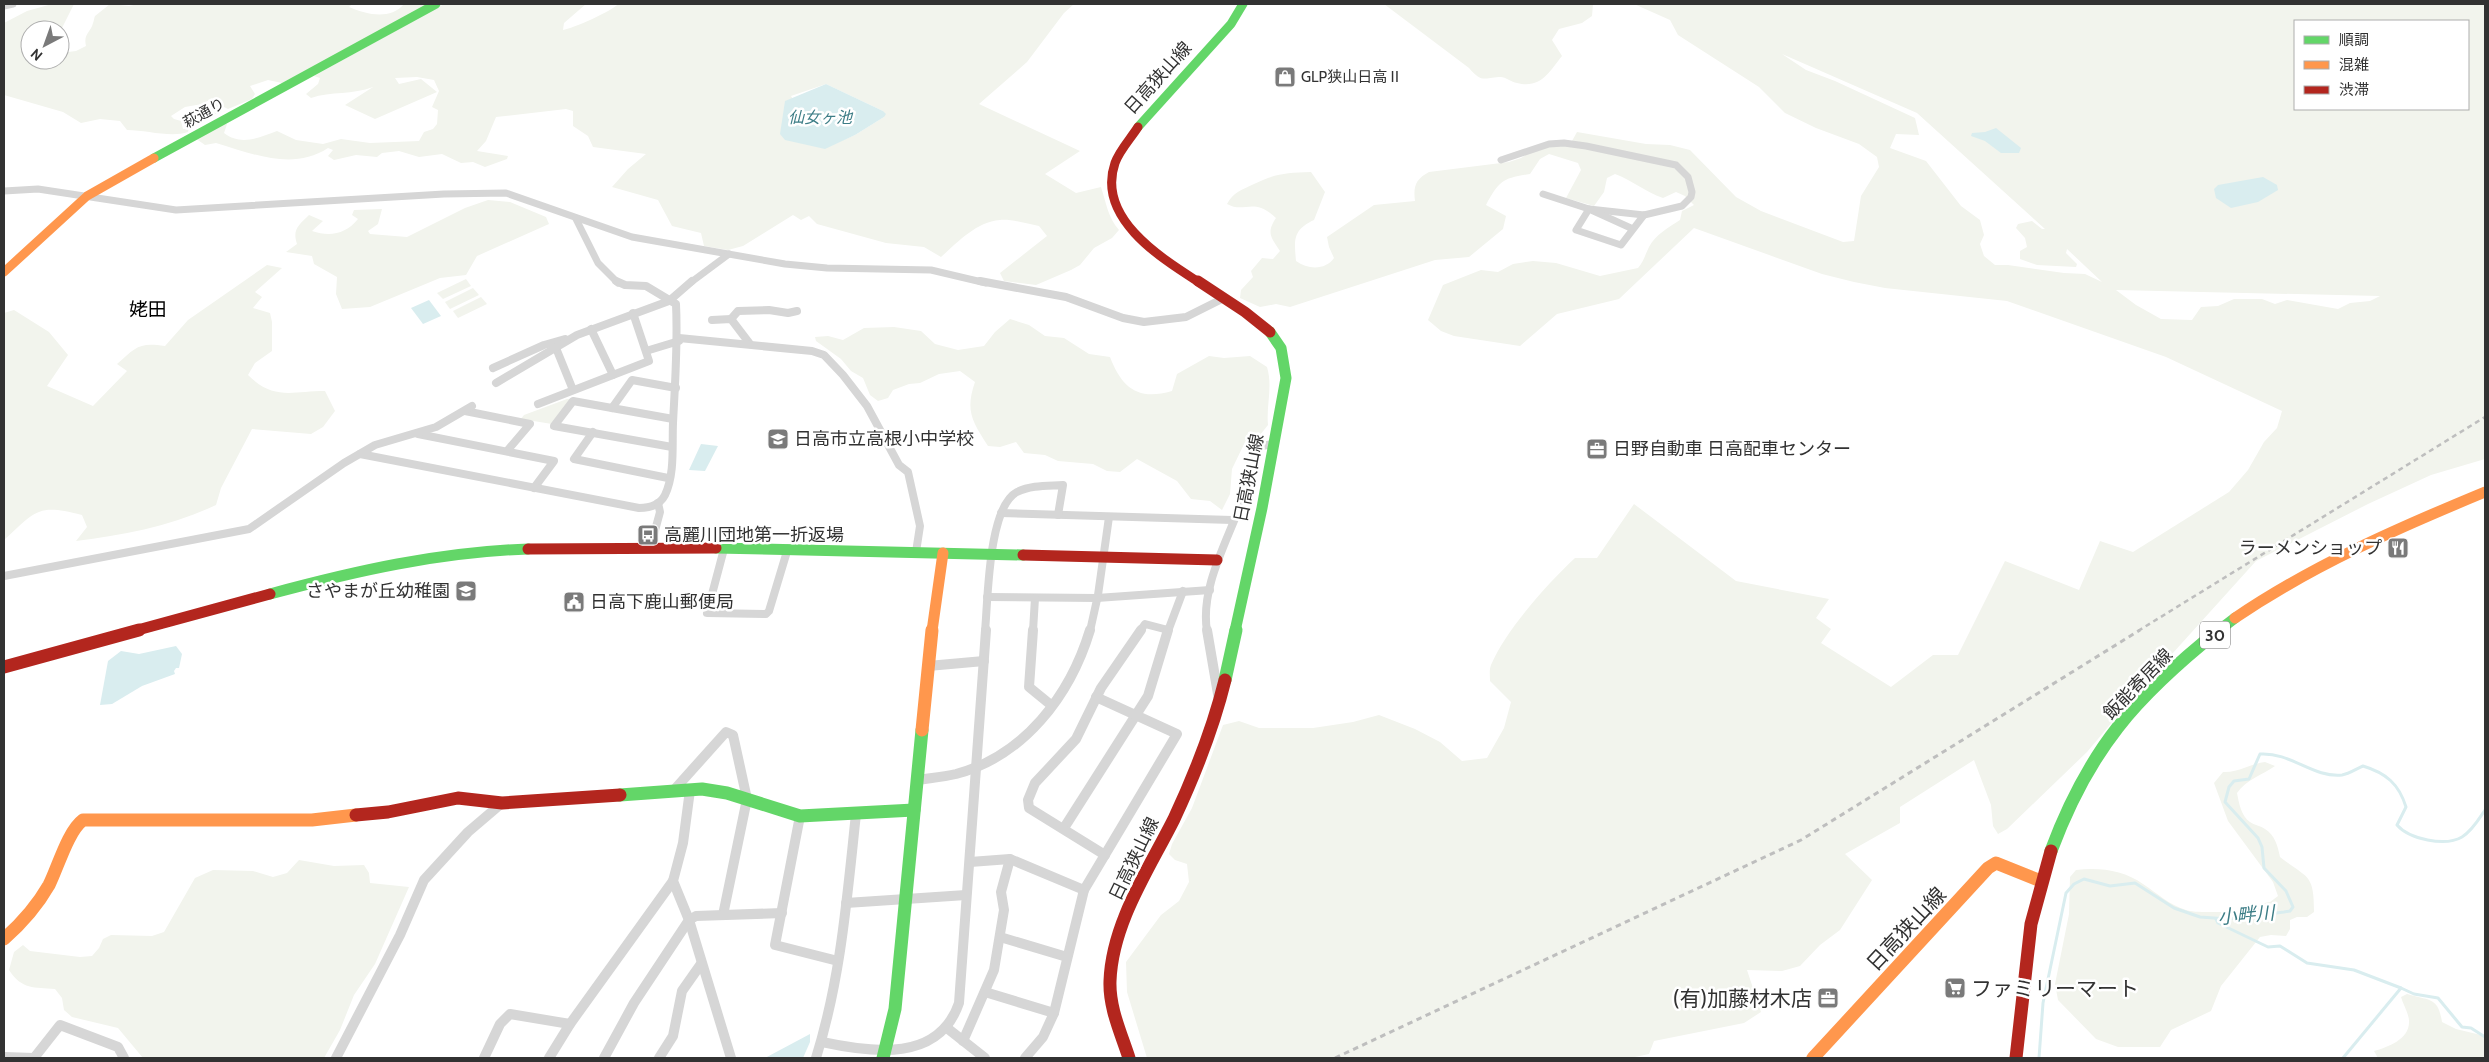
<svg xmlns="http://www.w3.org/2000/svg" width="2489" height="1062" font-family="Cabin,'Noto Sans JP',sans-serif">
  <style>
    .green { fill: #f2f4ed; fill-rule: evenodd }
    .water { fill: #d9edef }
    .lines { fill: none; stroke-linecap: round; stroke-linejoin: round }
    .stream { stroke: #d9edef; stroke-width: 3 }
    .street-far2 { stroke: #d6d6d6; stroke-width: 7 }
    .street-far1 { stroke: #d6d6d6; stroke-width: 8 }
    .street { stroke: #d6d6d6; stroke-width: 10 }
    .fast-far2 { stroke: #63d668; stroke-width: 9 }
    .fast-far1 { stroke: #63d668; stroke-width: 11 }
    .fast { stroke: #63d668; stroke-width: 13 }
    .slow-far2 { stroke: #ff974d; stroke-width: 9 }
    .slow-far1 { stroke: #ff974d; stroke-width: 11 }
    .slow { stroke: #ff974d; stroke-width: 13 }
    .jam-far2 { stroke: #b3261e; stroke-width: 9 }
    .jam-far1 { stroke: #b3261e; stroke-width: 11 }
    .jam { stroke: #b3261e; stroke-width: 13 }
    .rail-far1 { stroke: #bebebe; stroke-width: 2.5; stroke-dasharray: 5 4; stroke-linecap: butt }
    .rail { stroke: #bebebe; stroke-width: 3; stroke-dasharray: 5.5 4.5; stroke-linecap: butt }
    .labels { text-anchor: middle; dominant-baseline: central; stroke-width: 5; stroke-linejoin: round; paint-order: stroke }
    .far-poi-label { font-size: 15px; fill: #323232; stroke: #fff; text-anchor: start }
    .far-street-label { font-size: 15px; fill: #323232; stroke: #fff }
    .far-water-label { font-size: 16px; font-style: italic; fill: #3c7d86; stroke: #fff }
    .shield { fill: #fff; stroke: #707070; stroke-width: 1 }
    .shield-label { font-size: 16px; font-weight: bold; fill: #323232 }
    .street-label { font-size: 18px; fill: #323232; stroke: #fff }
    .poi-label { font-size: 18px; fill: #323232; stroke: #fff; text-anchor: start }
    .neighbourhood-label { font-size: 19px; fill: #000; stroke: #fff }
    .water-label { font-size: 19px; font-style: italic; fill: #3c7d86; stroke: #fff }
    .near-street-label { font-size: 21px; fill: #323232; stroke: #fff }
    .near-poi-label { font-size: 21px; fill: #323232; stroke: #fff; text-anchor: start }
  </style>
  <rect width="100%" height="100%" fill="#fff"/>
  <!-- green -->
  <g class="green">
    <path d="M52,4H74L61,30H30V60H60V53L76,51L86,46C83,34 91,32 93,23C94,21 94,18 95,16L110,4L129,6L138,4H352L349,7C368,15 390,20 404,4H432L282,83L268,80L250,86L255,94L252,99L228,109L224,107L209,119H203L199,116L205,109L217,103L211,99L202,104L185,107L171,116L174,119L181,121L183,129L189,128L188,132C171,138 146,130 127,130L120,121L100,119L81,123L63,112L4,95V23L27,11Z"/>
    <path d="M444,4H586L564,23L563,30C572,29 614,10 618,4H1074L1064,13L1027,62L979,104L1080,151L1045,174L1076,193L1101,187C1106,202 1108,218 1119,230L1112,238L1094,248L1080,265L1071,270L1036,285L1004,281L1000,273L1047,236L1039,226C1027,224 1013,219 1000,220C976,222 958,242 941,257L924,247L886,243L817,224L809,216L801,220L793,215L743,246L728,250L704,246L701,233L672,226L658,200L612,187L628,169L646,154L593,147L588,136L573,126V111L566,109L496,117L486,141L477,151L508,156L507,159L485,167L473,162L461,163L442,154L419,157L399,151L382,153L377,157L356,155L334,160L328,156L333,150L328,148C293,171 253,154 216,143L205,145L195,138L223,122L227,124L224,133C241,146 258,138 277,131L296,140L323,144L341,139L370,143L419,141L424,132L433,129L437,124L438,110L432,107L439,91L434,80L417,77L395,78L399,84L421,79L437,92L375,119L345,105L373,87C353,95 331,91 311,98L306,94L318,84L320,78L314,76ZM826,84L883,111L884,117L855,135L825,148L791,96Z"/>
    <path d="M1384,4H1593L1592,16L1582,23L1559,29L1552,40L1562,56C1549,72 1541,89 1517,83C1511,82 1505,76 1499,77C1483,78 1482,83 1469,68Z"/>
    <path d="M1634,4H2485V459L2431,475L2368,504L2256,561L2135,695L2087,752L2007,829L1998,834L1993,826L1991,805L1974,760L1900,807V823L1845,854L1872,880L1840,930L1820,945L1800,966L1782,971L1747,970L1761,1012L1744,1023L1654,1041L1649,1054L1630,1058H1147L1127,992L1126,962L1161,915L1179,901L1189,882L1187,864L1175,860L1169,854L1172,844L1192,808L1223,725L1239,721L1259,728H1313L1353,722L1379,715L1415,729L1440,742L1462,761L1487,758L1504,728L1511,702L1490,681C1490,676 1489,670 1491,665C1506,630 1547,584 1575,558H1597L1634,504L1736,581L1829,599L1816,618L1831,629L1821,643L1891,687L1933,655H1958L2005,561L2079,590L2100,541L2133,552L2229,492L2248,470L2264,442L2277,428L2282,411L2166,357L2007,301L1885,288L1854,282L1822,274L1694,228L1619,299L1557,314L1520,346L1454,336L1441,331L1428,320L1443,285L1481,270L1498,272L1513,264L1533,261L1556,263L1600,276L1638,268C1644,261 1645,255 1649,247C1655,235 1669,227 1680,220L1682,211L1694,205L1685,196L1676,192L1663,198C1645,192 1632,180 1615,174L1607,178L1604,192L1594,206L1566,198L1581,170L1578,163L1549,154L1540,159L1530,174C1503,178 1499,181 1486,205L1506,216L1503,229L1469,257L1435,260L1290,307L1276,304L1260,307L1240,298L1241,290L1253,277L1251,271L1262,258L1273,259L1280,251C1271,237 1266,233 1276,218C1253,196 1245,214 1227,204C1233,192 1242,190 1254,184C1277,173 1286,173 1311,172L1325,192L1314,220C1293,230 1294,239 1296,261C1308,270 1326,270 1334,258L1329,247L1327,237L1374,205L1415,201C1413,186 1416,179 1429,172L1509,162L1521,158L1545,142L1572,141L1577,132L1646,144L1670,145L1690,150L1736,197L1761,211L1843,242L1854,241L1861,196L1879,167L1877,157L1859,144L1816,128L1785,113L1759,87L1678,35L1670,20ZM2295,21H2468V109H2295ZM1782,54L1917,113L2045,229H2042L2032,221L2018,224L2016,228L2025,238L2027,247L2020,251V259L2037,265L2076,267L2077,264L2066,253L2067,249L2102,282L2085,274L2064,273L2008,265H1995L1984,256L1980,244L1984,235L1980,220L1961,206L1926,161L1890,148L1896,134L1919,135L1915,118L1835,81L1806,70ZM2116,290L2380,296L2370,301L2350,303L2338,309L2287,300L2275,304L2262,299H2234L2218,306L2201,307L2192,320L2161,319L2136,305Z"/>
    <path d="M488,200L510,202L546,217L549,224L477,256L466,275L440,278L370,307L342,309L336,294L337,277L314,264L312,256L286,252L297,244C292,229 299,225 309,215L323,221L312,231C330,237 346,234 358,219L352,215L354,210L382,209L378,224L368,231L370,234L407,237L465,208Z"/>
    <path d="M267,265L282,268L255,292L262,297L253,308L270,313L272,322V351L255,363L248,375C274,401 292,391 325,391L335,411L323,427L311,434L252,429L221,488L216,505C172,526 124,535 76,541L87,527L82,515C37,503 36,511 4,540V313L14,310L49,332L68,355L47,386L93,406L127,371L117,364C136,347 139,342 165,346L188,320Z"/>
    <polygon points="466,279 471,286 443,299 437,293"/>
    <polygon points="473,288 479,295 450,309 445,302"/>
    <polygon points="481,297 487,304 458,318 453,311"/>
    <path d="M1010,319L1029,325L1045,336L1064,338L1089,354L1110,357C1122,388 1138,401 1172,391L1177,374L1209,356L1224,358L1250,356L1267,367C1273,387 1266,405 1268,425L1260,435L1246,440L1232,469L1230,494L1222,510L1210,501L1191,499L1177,481L1137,459L1120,472L1107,471L1093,464L1058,461L1045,455L1024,453L1016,442L1000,447L988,446C972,421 965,411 975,382L960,371L939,374L920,383L909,384L893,390L888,398L878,401L870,395L863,378L851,371L841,359L816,341L815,337L828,336L843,340L864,328L894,327L921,331L935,344L958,350L984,346L995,332Z"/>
    <polygon points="567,399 571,399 552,424 521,419 524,415"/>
    <path d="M2265,762L2275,766C2262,775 2246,780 2237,793C2239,803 2241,816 2250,822C2254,825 2261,826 2265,829C2275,835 2278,847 2280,857C2308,879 2314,873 2314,912L2307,917H2297L2290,920V929L2286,936L2271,935L2260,937L2221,986L2211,1011L2171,1030L2160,1047H2118L2096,1039L2058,1000L2055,984L2069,914L2070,877L2076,870C2099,867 2124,870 2143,884C2157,893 2169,905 2186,910C2196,914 2238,911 2252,911L2254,905L2270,902L2278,896L2273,882L2228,821L2214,783L2223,772C2237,773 2250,764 2265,762Z"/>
    <path d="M299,860L334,866L364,865L369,873L370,883L409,887L375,964L354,995L340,1030L324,1058H143L118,1028L72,1017L64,1010L62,998L55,989C34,987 22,990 9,970L14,952L23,945L30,951L80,957L92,956L99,948L103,939L111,935L152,936L164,932L195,878L213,870L253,871L273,877L287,873Z"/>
    <path d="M2407,994C2429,1001 2438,996 2442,1022L2456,1029L2485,1036V1058H2378L2374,1051C2388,1047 2410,1039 2409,1021C2409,1014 2403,1004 2401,997Z"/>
  </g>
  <!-- water -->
  <g class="water">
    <polygon points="826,84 883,111 886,114 884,117 855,135 825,149 785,140 780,134 785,101"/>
    <polygon points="1996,128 2021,148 2019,153 2001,153 1985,141 1971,136 1972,133 1985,132"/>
    <polygon points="2263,177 2277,185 2278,190 2258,202 2231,208 2216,198 2214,189 2218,185"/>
    <polygon points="429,300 441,316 423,324 411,308"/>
    <polygon points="701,444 718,446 705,471 689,470"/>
    <polygon points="176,646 182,654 179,668 176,668 174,671 175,674 142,686 112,704 100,705 108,661 121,651 139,654"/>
    <polygon points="810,1034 810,1042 803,1058 765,1058"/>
  </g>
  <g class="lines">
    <!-- stream -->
    <g class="stream">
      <polyline points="2216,919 2218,923 2268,947 2280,946 2307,963 2354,970 2401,988"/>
      <path d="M2039,1058L2043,1003L2066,893L2074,884L2084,879L2110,886L2135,883L2174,908L2200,917L2228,919L2284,912L2290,911L2293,907L2286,891L2264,868L2262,847L2258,838L2225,802L2229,787L2234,781L2249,779L2260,754C2291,752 2313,778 2342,775C2349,774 2356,769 2363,766C2386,773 2399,784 2406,807L2397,825C2409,839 2445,847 2462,837C2472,831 2479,819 2485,810"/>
      <polyline points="2343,1058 2401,988 2414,994 2438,998 2462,1027 2471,1028 2485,1037"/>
    </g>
    <!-- street-far2 -->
    <g class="street-far2">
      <polyline points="4,6 13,4"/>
      <polyline points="1501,160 1549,144 1564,143 1586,146 1676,165 1688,177 1692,192 1691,197 1682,206 1644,215 1589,209 1543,194"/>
      <polyline points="4,191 38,189 176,210 444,194 506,193 632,237 785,264 827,268 931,270 986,283"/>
      <polyline points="576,219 598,263 618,283"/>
      <polyline points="1633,229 1589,209 1576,230 1621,245 1644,215"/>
      <polyline points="690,283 729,254"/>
    </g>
    <!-- street-far1 -->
    <g class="street-far1">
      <polyline points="980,281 1066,297 1123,318 1144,322 1186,317 1224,298"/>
      <polyline points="731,319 738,311 769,310 788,313 797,311"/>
      <polyline points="712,320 731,319 750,344"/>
      <polyline points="591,329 613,375"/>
      <polyline points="679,338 812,351 824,355 843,375 867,406 899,465 908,472 920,526 916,552"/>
      <polyline points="556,348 573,390"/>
      <polyline points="646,351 679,341"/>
      <polyline points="493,368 544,345 565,339"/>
      <polyline points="496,383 577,335 669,301 692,281"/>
      <polyline points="538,404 649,361 633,313"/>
      <polyline points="612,408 632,380 676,388"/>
      <polyline points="465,411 530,424 507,451"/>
      <polyline points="593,432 574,459 668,478"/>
      <polyline points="418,434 554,461 534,488"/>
      <polyline points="672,447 554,426 573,401 673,419"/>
      <path d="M360,454L639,508C650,508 660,505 665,495C675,474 672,446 673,423C675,383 678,344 676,304L646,286L625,285L616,281"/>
      <polyline points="1001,513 1232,520"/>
      <polyline points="650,549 660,512 658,503"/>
      <polyline points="724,549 707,613 766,614 769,611 788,548"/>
      <polyline points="4,576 249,529 344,463 375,445 436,427 472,406"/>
      <polyline points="987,597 1097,598 1210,590"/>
      <path d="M985,631C988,601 988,507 1017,492C1031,485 1048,486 1063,485L1058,515"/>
      <polyline points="1033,631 1035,598"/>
      <polyline points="1090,631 1098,595 1109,517"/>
      <polyline points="1140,631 1145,624 1168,630"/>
      <polyline points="1168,631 1183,591"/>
      <path d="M1207,631C1200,588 1227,542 1241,503C1247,486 1249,467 1252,450L1256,447L1273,444"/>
    </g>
    <!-- street -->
    <g class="street">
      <polyline points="1033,630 1029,687 1051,705"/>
      <polyline points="1207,630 1219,700"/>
      <polyline points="928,666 984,661"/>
      <path d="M918,780C931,778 943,777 956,774C1024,756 1070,696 1090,630"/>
      <polyline points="674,790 726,732 733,735 747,799 723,915"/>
      <polyline points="690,790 683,843 673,881 689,920 731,1058"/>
      <polyline points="800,816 775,945 838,961"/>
      <polyline points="1064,828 1148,696 1168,630"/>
      <polyline points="1105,855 1029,808 1028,800 1035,783 1076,739 1101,688 1141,630"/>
      <polyline points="970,862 1010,859 1084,890"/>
      <polyline points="846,903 966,895"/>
      <polyline points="1000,937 1067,957"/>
      <polyline points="985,992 1054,1013"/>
      <polyline points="947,1028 985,1058"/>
      <polyline points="963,1041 994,970 1004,910 1001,892 1010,859"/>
      <path d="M822,1042C873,1053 939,1062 959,1003L986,630"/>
      <polyline points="4,1057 34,1058"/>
      <polyline points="34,1058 60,1025 118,1047 124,1058"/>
      <polyline points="336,1058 400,935 424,880 468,832 502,803"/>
      <polyline points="484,1058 500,1024 510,1014 570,1024"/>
      <polyline points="549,1058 570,1024 673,881"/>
      <polyline points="604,1058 634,1003 689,920 696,916 782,913"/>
      <polyline points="659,1058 673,1036 682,991 701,964"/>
      <path d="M816,1058C841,978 847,897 856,814"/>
      <polyline points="1025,1058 1043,1037 1054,1013 1084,890 1177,734 1096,697"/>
    </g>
    <!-- fast-far2 -->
    <g class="fast-far2">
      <polyline points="1138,127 1231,24 1243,4"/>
      <polyline points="154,158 436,4"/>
    </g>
    <!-- fast-far1 -->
    <g class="fast-far1">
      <polyline points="716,548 1023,555"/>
      <path d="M270,594C355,571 439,552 528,549"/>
      <polyline points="1235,631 1262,508 1286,378 1281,348 1270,332"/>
      <polyline points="2218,631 2235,618"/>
    </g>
    <!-- fast -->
    <g class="fast">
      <polyline points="1225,680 1236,630"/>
      <polyline points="620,795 702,789 727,793 800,816 914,810"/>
      <path d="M2051,851C2089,749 2135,697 2219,630"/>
      <polyline points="883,1058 895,1009 922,730"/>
    </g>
    <!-- slow-far2 -->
    <polyline class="slow-far2" points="4,272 87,196 154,158"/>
    <!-- slow-far1 -->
    <g class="slow-far1">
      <path d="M2235,618C2313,565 2398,528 2485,492"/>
      <polyline points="932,631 943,553"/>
    </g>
    <!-- slow -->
    <g class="slow">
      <polyline points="922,730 932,630"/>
      <path d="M4,939C22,923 37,906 49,885C58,867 68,831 83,820H312L356,815"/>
      <polyline points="1813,1058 1988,868 1996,863 2041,881"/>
    </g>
    <!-- jam-far2 -->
    <path class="jam-far2" d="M1138,127C1131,138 1119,151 1115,163C1096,218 1161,258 1200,283"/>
    <!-- jam-far1 -->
    <g class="jam-far1">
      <polyline points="1198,281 1245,312 1270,332"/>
      <polyline points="528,549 716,548"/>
      <polyline points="1023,555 1217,560"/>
      <polyline points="134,631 270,594"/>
    </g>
    <!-- jam -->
    <g class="jam">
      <polyline points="4,667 139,630"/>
      <polyline points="356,815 388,812 458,798 502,803 620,795"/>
      <path d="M1129,1058C1121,1033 1109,1008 1110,981C1112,923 1149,869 1174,819C1195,774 1213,729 1225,680"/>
      <polyline points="2016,1058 2031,924 2051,851"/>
    </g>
    <!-- rail-far1 -->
    <polyline class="rail-far1" points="2138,631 2485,417"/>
    <!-- rail -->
    <polyline class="rail" points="1335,1058 1801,840 2140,630"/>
  </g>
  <!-- icons -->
  <defs>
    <g id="shop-square" transform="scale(1.125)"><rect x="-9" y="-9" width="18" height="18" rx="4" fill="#7a7a7a" stroke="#fff"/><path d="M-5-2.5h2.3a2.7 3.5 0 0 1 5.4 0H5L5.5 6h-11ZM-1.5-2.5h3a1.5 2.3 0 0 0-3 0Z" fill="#fff"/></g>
    <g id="school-square" transform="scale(1.125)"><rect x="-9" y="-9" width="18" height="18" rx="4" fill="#7a7a7a" stroke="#fff"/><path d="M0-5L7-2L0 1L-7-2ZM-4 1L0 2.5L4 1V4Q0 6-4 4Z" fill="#fff"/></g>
    <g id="office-square" transform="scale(1.125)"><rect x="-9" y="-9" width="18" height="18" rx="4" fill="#7a7a7a" stroke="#fff"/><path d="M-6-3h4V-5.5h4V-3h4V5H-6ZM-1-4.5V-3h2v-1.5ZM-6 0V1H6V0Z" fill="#fff"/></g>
    <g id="bus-square" transform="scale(1.125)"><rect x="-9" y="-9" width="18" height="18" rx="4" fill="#7a7a7a" stroke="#fff"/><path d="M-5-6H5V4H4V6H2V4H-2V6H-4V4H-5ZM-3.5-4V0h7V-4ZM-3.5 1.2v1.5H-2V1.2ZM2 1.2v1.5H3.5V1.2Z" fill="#fff"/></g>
    <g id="restaurant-square" transform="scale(1.125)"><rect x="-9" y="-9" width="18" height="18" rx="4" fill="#7a7a7a" stroke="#fff"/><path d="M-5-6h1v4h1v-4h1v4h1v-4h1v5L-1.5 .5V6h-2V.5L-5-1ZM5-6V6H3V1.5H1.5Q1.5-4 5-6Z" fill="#fff"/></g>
    <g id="civic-square" transform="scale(1.125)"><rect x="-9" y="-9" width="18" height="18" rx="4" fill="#7a7a7a" stroke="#fff"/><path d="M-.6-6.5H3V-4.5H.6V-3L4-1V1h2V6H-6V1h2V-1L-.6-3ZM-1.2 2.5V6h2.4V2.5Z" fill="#fff"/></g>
    <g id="supermarket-square" transform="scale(1.125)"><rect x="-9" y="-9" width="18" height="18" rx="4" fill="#7a7a7a" stroke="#fff"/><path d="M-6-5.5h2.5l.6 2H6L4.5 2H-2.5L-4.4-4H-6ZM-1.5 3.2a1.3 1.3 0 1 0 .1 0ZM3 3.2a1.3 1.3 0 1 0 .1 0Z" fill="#fff"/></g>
  </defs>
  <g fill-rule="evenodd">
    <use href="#shop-square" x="1285" y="77"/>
    <use href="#school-square" x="778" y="439"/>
    <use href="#office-square" x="1597" y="449"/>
    <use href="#bus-square" x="648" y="535"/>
    <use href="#restaurant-square" x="2398" y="548"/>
    <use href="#school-square" x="466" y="591"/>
    <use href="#civic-square" x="574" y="602"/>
    <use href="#supermarket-square" x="1955" y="988"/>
    <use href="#office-square" x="1828" y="998"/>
  </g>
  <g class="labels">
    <!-- far-poi labels -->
    <g class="far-poi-label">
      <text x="1301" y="77">GLP狭山日高Ⅱ</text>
    </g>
    <!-- far-street labels -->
    <g class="far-street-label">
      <text transform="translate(204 113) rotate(-29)">萩通り</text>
    </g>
    <!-- far-water labels -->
    <g class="far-water-label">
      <text x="820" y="117">仙女ヶ池</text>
    </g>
    <!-- shield labels -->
    <rect class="shield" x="2200" y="621.5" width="30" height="27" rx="4"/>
    <g class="shield-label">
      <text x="2215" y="635">30</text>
    </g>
    <!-- street labels -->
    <g class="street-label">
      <text transform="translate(1158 78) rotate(-48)">日高狭山線</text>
      <text transform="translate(1249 478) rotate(-79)">日高狭山線</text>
      <text transform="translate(2138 684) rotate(-46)">飯能寄居線</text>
      <text transform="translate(1134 859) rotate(-64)">日高狭山線</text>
    </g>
    <!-- poi labels -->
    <g class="poi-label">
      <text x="794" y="439">日高市立高根小中学校</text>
      <text x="1613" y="449">日野自動車 日高配車センター</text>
      <text x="664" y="535">高麗川団地第一折返場</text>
      <text x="2382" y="548" text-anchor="end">ラーメンショップ</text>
      <text x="450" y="591" text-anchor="end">さやまが丘幼稚園</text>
      <text x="590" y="602">日高下鹿山郵便局</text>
    </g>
    <!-- neighbourhood labels -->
    <g class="neighbourhood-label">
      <text x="148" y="309">姥田</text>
    </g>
    <!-- water labels -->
    <g class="water-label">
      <text transform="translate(2246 915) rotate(-5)">小畔川</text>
    </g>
    <!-- near-street labels -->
    <g class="near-street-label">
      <text transform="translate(1906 929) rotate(-47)">日高狭山線</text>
    </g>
    <!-- near-poi labels -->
    <g class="near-poi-label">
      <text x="1971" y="988">ファミリーマート</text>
      <text x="1812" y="998" text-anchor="end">(有)加藤材木店</text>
    </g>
  </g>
  <!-- border -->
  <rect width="2489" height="1062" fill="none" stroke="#323232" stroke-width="10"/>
  <!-- legend -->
  <rect x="2294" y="20" width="175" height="90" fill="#ffffff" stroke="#adadad"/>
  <rect x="2304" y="36" width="25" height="8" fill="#63d668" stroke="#adadad"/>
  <text x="2339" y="45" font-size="15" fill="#323232">順調</text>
  <rect x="2304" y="61" width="25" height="8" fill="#ff974d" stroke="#adadad"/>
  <text x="2339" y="70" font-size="15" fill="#323232">混雑</text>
  <rect x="2304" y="86" width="25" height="8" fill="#b3261e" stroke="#adadad"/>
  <text x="2339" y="95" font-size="15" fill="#323232">渋滞</text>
  <!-- north arrow -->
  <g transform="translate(45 45) rotate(221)"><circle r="24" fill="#ffffff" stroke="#adadad"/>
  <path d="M0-4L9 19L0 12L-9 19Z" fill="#7a7a7a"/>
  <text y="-8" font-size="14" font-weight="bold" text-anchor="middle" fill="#323232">N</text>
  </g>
</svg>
